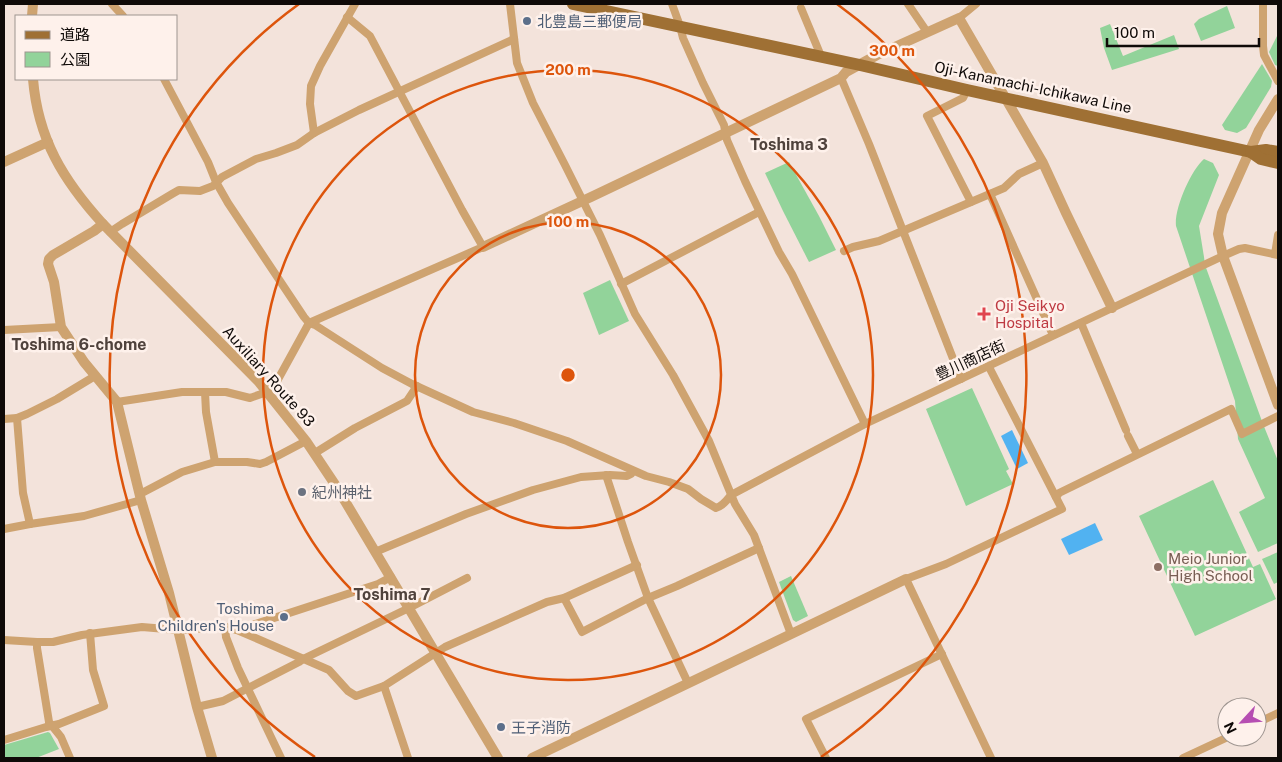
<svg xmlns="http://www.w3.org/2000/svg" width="1282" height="762" font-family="'Public Sans','Noto Sans JP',sans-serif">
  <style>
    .green { fill: #92d39a }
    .water { fill: #51b2f1 }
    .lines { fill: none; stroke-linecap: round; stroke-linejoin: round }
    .minor { stroke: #cea370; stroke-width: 8 }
    .tertiary { stroke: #cea370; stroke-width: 10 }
    .primary { stroke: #9f7034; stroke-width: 12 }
    .ring { fill: none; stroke: #dd550c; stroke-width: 2.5 }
    .service-dot { fill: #5c6f8a; stroke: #fef1eb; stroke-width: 2 }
    .health-dot { fill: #e0444e; stroke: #fef1eb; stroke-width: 2 }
    .worship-dot { fill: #6b7280; stroke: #fef1eb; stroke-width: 2 }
    .education-dot { fill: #8d6e63; stroke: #fef1eb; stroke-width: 2 }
    .labels { text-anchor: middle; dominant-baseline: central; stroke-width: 5; stroke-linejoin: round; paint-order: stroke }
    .service-label { font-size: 15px; fill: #4e5e75; stroke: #fef1eb; text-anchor: start }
    .street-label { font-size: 15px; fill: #0f0a08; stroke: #fef1eb }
    .health-label { font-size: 15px; fill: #be3a42; stroke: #fef1eb; text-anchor: start }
    .worship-label { font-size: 15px; fill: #5b616d; stroke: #fef1eb; text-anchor: start }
    .education-label { font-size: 15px; fill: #785e54; stroke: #fef1eb; text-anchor: start }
    .neighbourhood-label { font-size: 16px; font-weight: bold; fill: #4f423c; stroke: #fef1eb }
    .centre { fill: #dd550c; stroke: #fef1eb; stroke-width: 2.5 }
    .ring-label { font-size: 15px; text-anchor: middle; font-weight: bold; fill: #dd550c; stroke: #fef1eb; stroke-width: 5; stroke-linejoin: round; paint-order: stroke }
  </style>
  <rect width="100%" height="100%" fill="#f3e3db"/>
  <!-- green -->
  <g class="green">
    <polygon points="1227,6 1235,28 1201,41 1194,24 1199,19"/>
    <polygon points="1110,24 1123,56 1174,35 1179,49 1112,70 1104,48 1100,28"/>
    <polygon points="1278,34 1278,66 1275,65 1269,52"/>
    <polygon points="1262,64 1272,81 1271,87 1246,128 1237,133 1225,130 1222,125"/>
    <path d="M1204,159L1213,163L1219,175L1199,226L1204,257L1205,265L1263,424L1278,461V543L1258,552L1239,512L1265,498L1238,439L1235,401L1176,226C1174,209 1191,170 1204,159Z"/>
    <polygon points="789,162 819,216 836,250 809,262 783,211 765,173"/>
    <polygon points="610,280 629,321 599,335 583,293"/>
    <polygon points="972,388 1009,469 1006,471 1013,484 966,506 926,409"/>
    <polygon points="1213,480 1253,567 1260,564 1276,599 1195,636 1139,516"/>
    <polygon points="1278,552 1278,582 1274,584 1262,559"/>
    <polygon points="791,576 808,616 796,622 793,620 779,582"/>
    <polygon points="48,732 50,733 59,749 36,758 4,758 4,745"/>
  </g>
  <!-- water -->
  <g class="water">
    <polygon points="1012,430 1028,463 1017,469 1001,436"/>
    <polygon points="1095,523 1103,540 1069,555 1061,539"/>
  </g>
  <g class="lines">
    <!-- minor -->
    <g class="minor">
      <polyline points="112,4 123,16"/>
      <polyline points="510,4 517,63 533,103 565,165 600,235 635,314 673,375 709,441 735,504 754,535 791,634"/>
      <polyline points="672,4 680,26 683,38 703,83 724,125 727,140 745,181 779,252 792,274 865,424"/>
      <polyline points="908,4 927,32"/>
      <polyline points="1263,4 1263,46 1264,55 1278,81"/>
      <polyline points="801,8 821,56"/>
      <polyline points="959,18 976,4"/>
      <polyline points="841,78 869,144 961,379"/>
      <path d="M164,79L208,162L216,182L228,203L304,317L309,323L315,325L382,368L412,384L473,412L514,423L567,441L646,476L669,482L688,489L701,499L716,508C723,506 727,500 731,495L865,424L1223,256L1239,249L1245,248L1278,255"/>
      <polyline points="967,90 963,98 927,116 971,202"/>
      <polyline points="314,133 310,104 311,86 320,66 355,4"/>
      <polyline points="990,194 1053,335"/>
      <polyline points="110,232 122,224 172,194 179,190 200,191 213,186 222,177 256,159 276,153 297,145 314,133 359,110 514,39"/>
      <polyline points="844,251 853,247 879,241 1004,188 1019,174 1043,163"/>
      <polyline points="1275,254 1278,235"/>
      <polyline points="621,284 759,212"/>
      <polyline points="309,323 483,247 462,210 370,36 347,17"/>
      <polyline points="1081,323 1126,430"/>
      <polyline points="4,330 61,327"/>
      <polyline points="989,367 1062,509 946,564 906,579 991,758"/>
      <polyline points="205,392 206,412 215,462"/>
      <polyline points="117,402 182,392 226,392 250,398 267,392 276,383 309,323"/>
      <polyline points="17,418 23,493 30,524"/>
      <polyline points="4,419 17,418 27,414 57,399 95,376"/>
      <polyline points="1128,436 1137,454"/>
      <polyline points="315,453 355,428 407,401 417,386"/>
      <polyline points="606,475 628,542 648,598 688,683"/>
      <polyline points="140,494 182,472 215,462 247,462 260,464 266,462 306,441"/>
      <polyline points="1056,497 1059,493 1231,409 1242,434 1278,416"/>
      <polyline points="4,529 30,524 84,516 141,500"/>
      <polyline points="375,552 466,514 533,490 581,477 610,475 627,476 631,474 633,471"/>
      <polyline points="564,598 582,632 648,598 677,586 759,548"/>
      <polyline points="225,627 226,637 238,668 281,758"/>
      <polyline points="237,630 329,670 348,691 356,696 384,686 445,647 547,602 564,598 637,565"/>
      <polyline points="4,640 37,642 53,642 82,635 142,627 178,630 225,627 237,630 378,584 391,577"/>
      <polyline points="37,642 37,648 49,722 61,737 70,758"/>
      <polyline points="384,686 408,758"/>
      <polyline points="197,707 223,701 299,662 303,659 409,608 467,578"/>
      <polyline points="1257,723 1278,713"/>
      <polyline points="4,740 46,727 59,724 104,706 93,670 90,633"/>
      <polyline points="826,758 806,719 942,654"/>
      <polyline points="1183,758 1228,737"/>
    </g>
    <!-- tertiary -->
    <g class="tertiary">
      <polyline points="32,16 33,4"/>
      <path d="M33,79C38,139 63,180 103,224L258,381L306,441L336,486L498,758"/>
      <polyline points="1278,99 1259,130 1222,213 1218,234 1223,256 1278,405"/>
      <polyline points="4,162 48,142"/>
      <polyline points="103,224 94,231 53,255 49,259 48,264 54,282 61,327 84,362 117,402 141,500 169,593 197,707 212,758"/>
      <polyline points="483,247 591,197 841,78 846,72 877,55 959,18 1043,163 1066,213 1112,308"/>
      <polyline points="532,758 906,579"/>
    </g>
    <!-- primary -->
    <g class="primary">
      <polyline points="573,4 860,65 967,90 1251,152 1266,150 1278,152"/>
      <polyline points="1251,152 1261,159 1278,163"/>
    </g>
  </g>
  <!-- distance rings -->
  <g class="ring">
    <circle cx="568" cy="375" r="153"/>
    <circle cx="568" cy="375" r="305"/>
    <path d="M315 757A458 458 0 0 1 299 4M837 4A458 458 0 0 1 821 757"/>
  </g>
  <!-- markers -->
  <g class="service-dot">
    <circle cx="527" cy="21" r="5"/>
    <circle cx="284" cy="617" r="5"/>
    <circle cx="501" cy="727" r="5"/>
  </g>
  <path class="health-dot" d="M981.5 306.5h5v5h5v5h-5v5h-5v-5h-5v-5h5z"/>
  <circle class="worship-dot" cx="302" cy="492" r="5"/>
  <circle class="education-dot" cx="1158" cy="567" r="5"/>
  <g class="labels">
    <!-- service labels -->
    <g class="service-label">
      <text x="537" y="21">北豊島三郵便局</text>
      <text x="274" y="608" text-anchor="end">Toshima<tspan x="274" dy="17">Children's House</tspan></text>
      <text x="511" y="727">王子消防</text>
    </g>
    <!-- street labels -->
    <g class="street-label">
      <text transform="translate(1033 87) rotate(12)">Oji-Kanamachi-Ichikawa Line</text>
      <text transform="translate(970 360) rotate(-25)">豊川商店街</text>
      <text transform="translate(269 376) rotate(48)">Auxiliary Route 93</text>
    </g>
    <!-- health labels -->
    <g class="health-label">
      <text x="995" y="305">Oji Seikyo<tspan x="995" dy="17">Hospital</tspan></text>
    </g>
    <!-- worship labels -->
    <g class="worship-label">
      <text x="312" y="492">紀州神社</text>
    </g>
    <!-- education labels -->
    <g class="education-label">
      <text x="1168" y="558">Meio Junior<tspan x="1168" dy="17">High School</tspan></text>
    </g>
    <!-- neighbourhood labels -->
    <g class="neighbourhood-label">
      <text x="789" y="144">Toshima 3</text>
      <text x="79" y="344">Toshima 6-chome</text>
      <text x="392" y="594">Toshima 7</text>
    </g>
  </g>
  <circle cx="568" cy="375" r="8" class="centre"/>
  <g class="ring-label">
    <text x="892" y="56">300 m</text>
    <text x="568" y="75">200 m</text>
    <text x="568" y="227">100 m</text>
  </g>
  <!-- border -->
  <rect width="1282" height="762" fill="none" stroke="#0f0a08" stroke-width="10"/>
  <!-- legend -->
  <rect x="15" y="15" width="162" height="65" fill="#fef1eb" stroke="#9e9590"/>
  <rect x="25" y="31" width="25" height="8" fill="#9f7034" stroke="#9e9590"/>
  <text x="60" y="40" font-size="15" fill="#0f0a08">道路</text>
  <rect x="25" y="52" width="25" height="15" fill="#92d39a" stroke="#9e9590"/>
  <text x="60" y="65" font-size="15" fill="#0f0a08">公園</text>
  <!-- north arrow -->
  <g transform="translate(1242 722) rotate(244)"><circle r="24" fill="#fef1eb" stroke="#9e9590"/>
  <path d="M0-4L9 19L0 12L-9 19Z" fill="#b64eb2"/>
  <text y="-8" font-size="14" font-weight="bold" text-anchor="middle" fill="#0f0a08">N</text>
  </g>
  <!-- scale -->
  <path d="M1107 38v8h152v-8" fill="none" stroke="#0f0a08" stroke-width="2.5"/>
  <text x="1114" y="38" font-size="15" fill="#0f0a08" stroke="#fef1eb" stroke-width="4" paint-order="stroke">100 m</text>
</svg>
